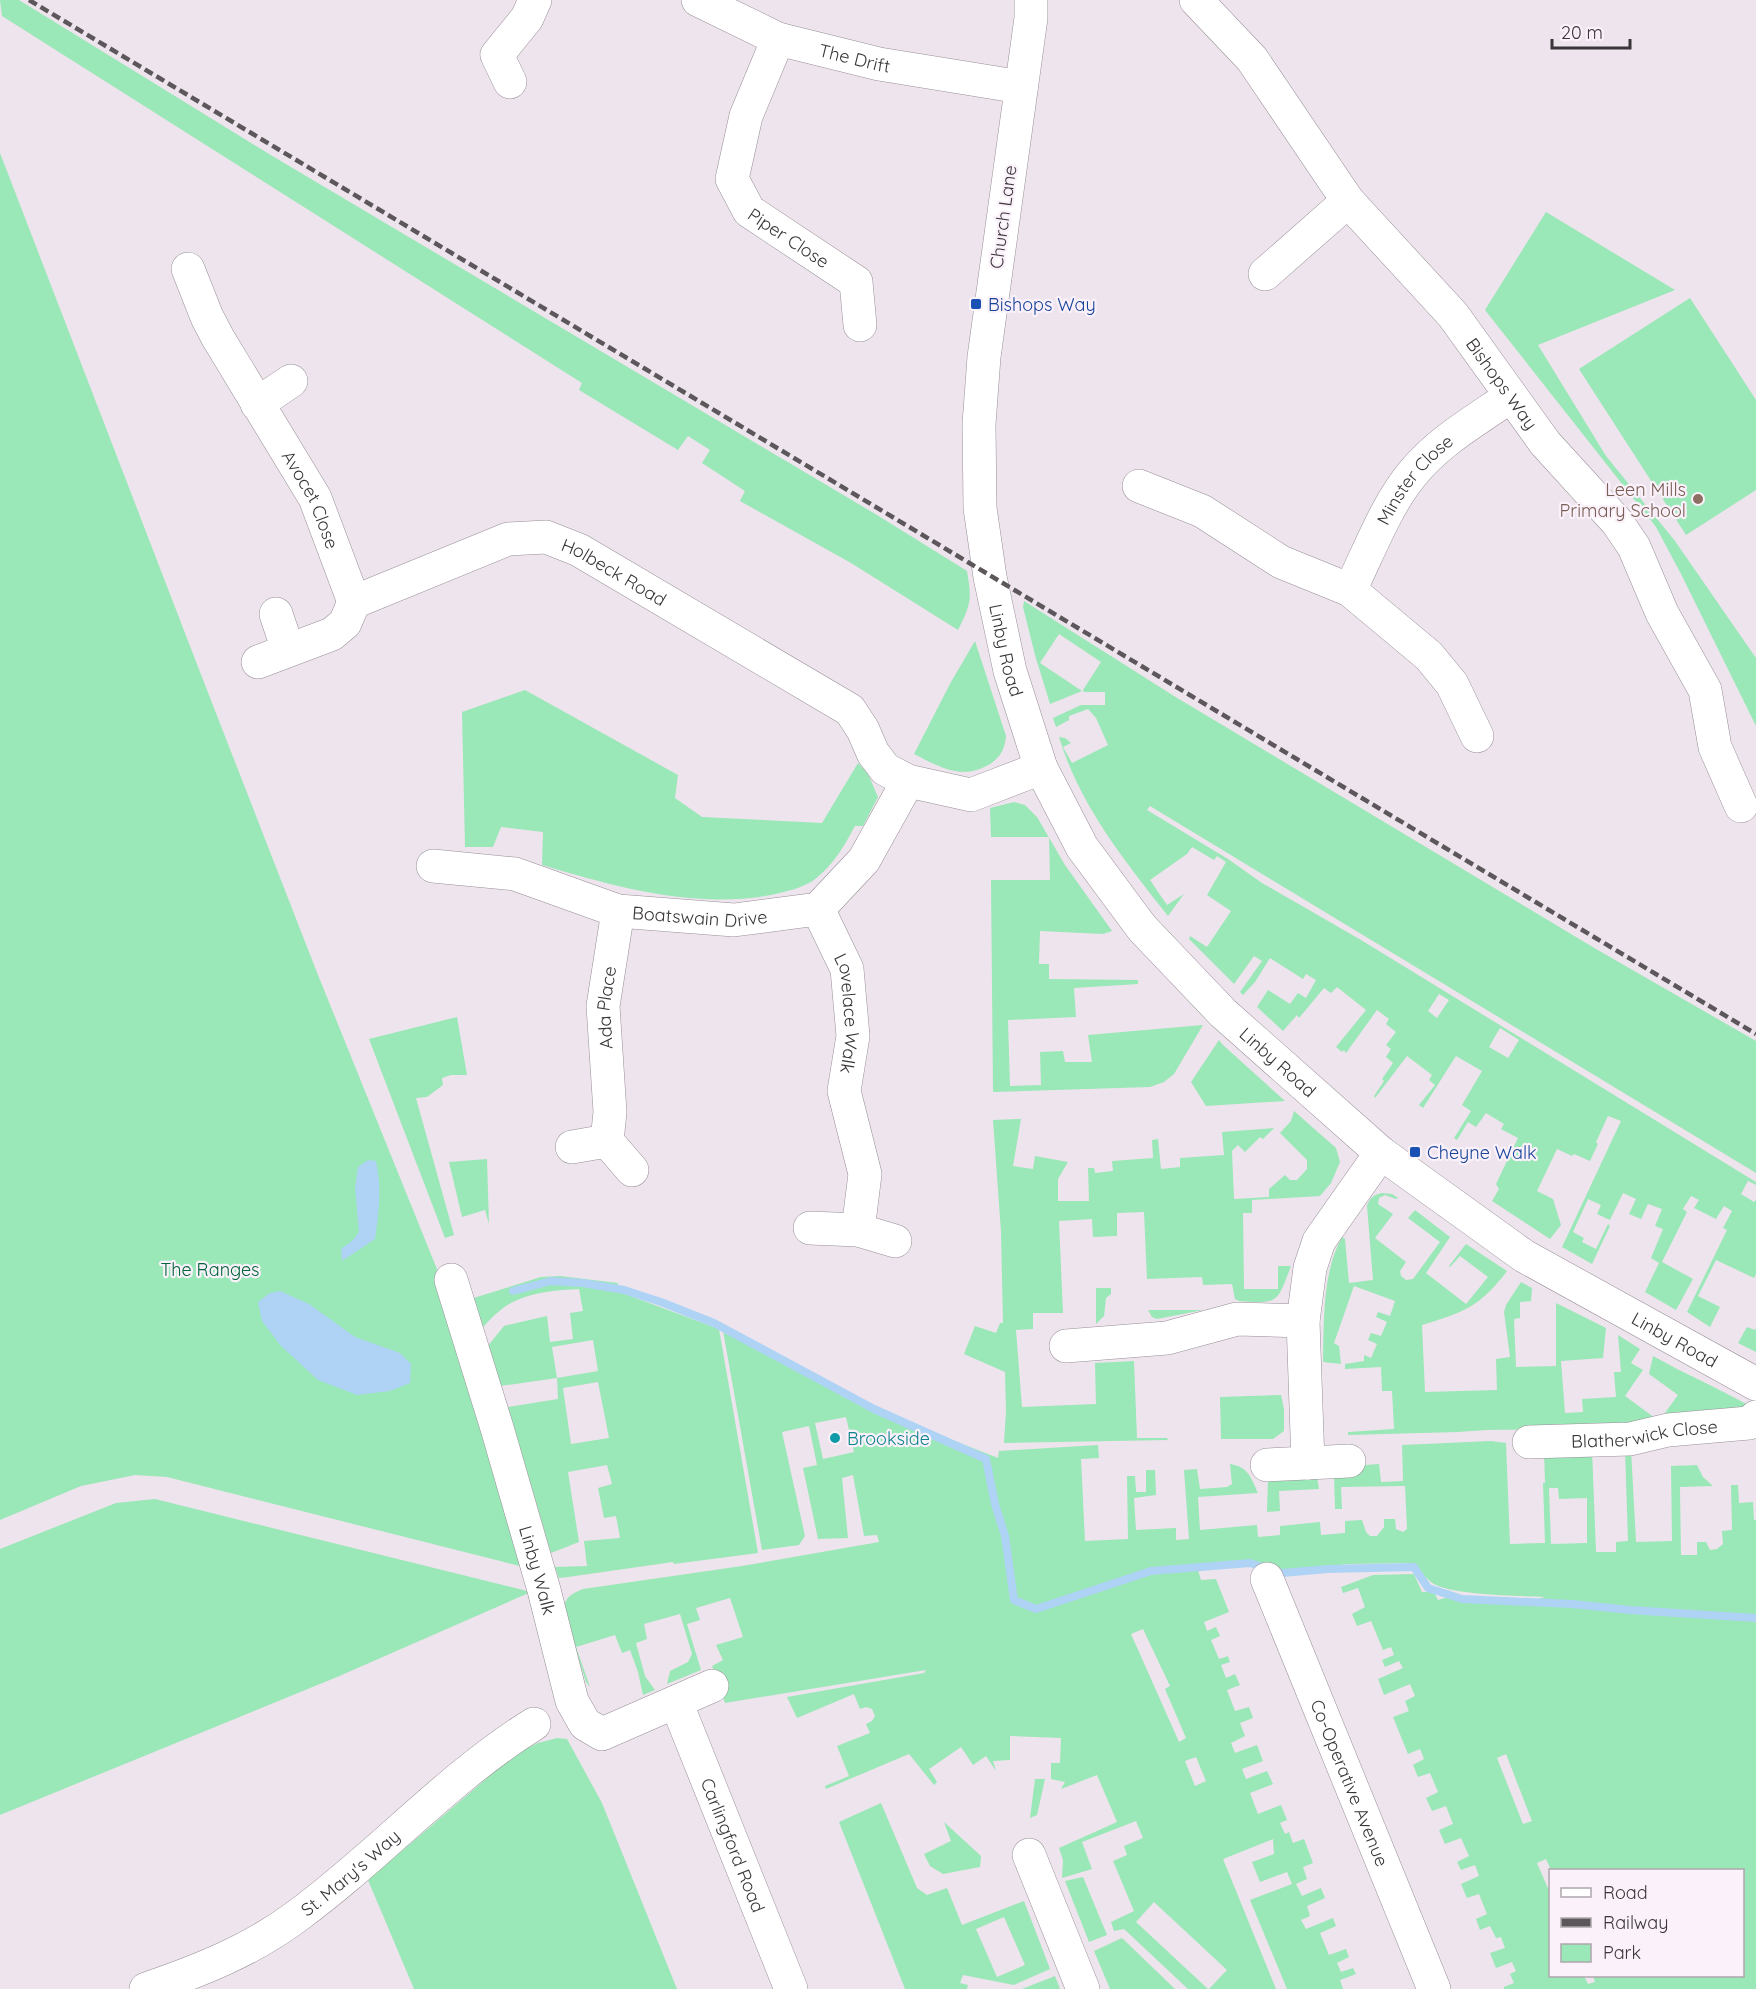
<svg xmlns="http://www.w3.org/2000/svg" width="1756" height="1989" font-family="Quicksand,sans-serif">
  <style>
    .green { fill: #9ae7b7; fill-rule: evenodd }
    .water { fill: #aed3f5 }
    .lines { fill: none; stroke-linecap: round; stroke-linejoin: round }
    .stream { stroke: #aed3f5; stroke-width: 8 }
    .minor-casing { stroke: #988f97; stroke-width: 34 }
    .minor { stroke: #fff; stroke-width: 33 }
    .rail { stroke: #5c575b; stroke-width: 4.5; stroke-dasharray: 9 4.5; stroke-linecap: butt }
    .transit-dot { fill: #1a4fb4; stroke: #fbf1fa; stroke-width: 2 }
    .education-dot { fill: #8d6e63; stroke: #fbf1fa; stroke-width: 2 }
    .culture-dot { fill: #0f9aa8; stroke: #fbf1fa; stroke-width: 2 }
    .labels { text-anchor: middle; dominant-baseline: central; stroke-width: 4.5; stroke-linejoin: round; paint-order: stroke }
    .street-label { font-size: 18px; fill: #393538; stroke: #fbf1fa }
    .transit-label { font-size: 18px; fill: #164399; stroke: #fbf1fa; text-anchor: start }
    .education-label { font-size: 18px; fill: #785e54; stroke: #fbf1fa; text-anchor: end }
    .park-label { font-size: 18px; fill: #026439; stroke: #fbf1fa }
    .culture-label { font-size: 18px; fill: #0d838f; stroke: #fbf1fa; text-anchor: start }
  </style>
  <rect width="100%" height="100%" fill="#eee4ed"/>
  <!-- green -->
  <g class="green">
    <path d="M0,0H19L269,154L877,515L967,571C972,600 971,604 958,630L851,563L740,501L745,491L702,463L710,450L688,436L678,450L579,390L582,383L2,16Z"/>
    <polygon points="0,153 200,672 316,970 443,1284 524,1567 167,1477 135,1475 81,1486 0,1520"/>
    <polygon points="1546,212 1675,290 1538,345 1606,456 1675,541 1756,658 1756,726 1681,574 1656,527 1485,310"/>
    <polygon points="1690,298 1756,400 1756,490 1686,535 1579,369"/>
    <path d="M1024,601L1174,696L1596,949L1756,1041V1173L1150,806L1147,810L1228,859L1262,883L1361,940L1756,1182V1185L1748,1181L1741,1194L1754,1202L1756,1200V1274L1754,1278L1716,1260L1698,1296L1720,1307L1710,1327L1687,1312L1727,1230L1723,1228L1732,1211L1724,1206L1716,1219L1694,1208L1699,1200L1691,1196L1683,1209L1687,1212L1662,1262L1693,1279L1676,1310L1645,1292L1659,1263L1651,1258L1663,1229L1655,1226L1662,1209L1648,1204L1641,1219L1629,1214L1636,1199L1623,1193L1610,1220L1597,1214L1601,1205L1588,1199L1573,1232L1584,1238L1582,1242L1596,1249L1608,1224L1610,1226L1592,1264L1562,1247L1621,1121L1608,1116L1596,1142L1598,1144L1590,1161L1574,1154L1572,1156L1557,1149L1537,1191L1553,1199L1561,1225L1550,1239L1492,1201L1499,1189L1496,1184L1518,1138L1501,1129L1504,1124L1486,1113L1476,1127L1468,1122L1457,1140L1454,1138L1471,1111L1462,1105L1482,1071L1456,1056L1423,1108L1419,1105L1435,1085L1429,1080L1432,1075L1407,1056L1375,1098L1374,1096L1384,1081L1382,1079L1393,1063L1386,1057L1391,1049L1386,1045L1396,1032L1386,1024L1389,1019L1377,1010L1346,1053L1344,1050L1342,1052L1336,1047L1366,1010L1337,987L1331,993L1324,988L1299,1018L1297,1015L1283,1031L1257,1007L1268,990L1290,1004L1298,993L1306,998L1316,980L1306,974L1303,979L1270,958L1255,982L1243,995L1240,992L1262,961L1254,956L1234,984L1189,939L1190,936L1207,947L1231,911L1207,895L1226,862L1217,856L1214,860L1192,847L1187,854L1150,880L1167,905L1184,894L1168,916C1124,860 1080,806 1059,737L1065,738L1071,743L1063,747L1072,763L1108,745L1096,718L1088,709L1069,716V720L1056,727L1053,718L1081,705H1105V692H1084L1083,690L1101,662L1059,634L1040,663L1082,691L1050,704L1035,655L1023,607ZM1439,994L1449,1000L1437,1018L1428,1011ZM1500,1028L1519,1040L1508,1058L1489,1047Z"/>
    <path d="M975,641L1006,736C1005,748 1001,757 990,764C962,781 940,767 914,754L951,682Z"/>
    <path d="M525,690L678,775L675,798L702,817L822,823L858,763L868,774L878,797L863,826H855C843,848 834,864 814,880C803,888 784,892 771,895C694,909 616,887 542,865L543,832L501,827L493,847H465L462,712Z"/>
    <polygon points="1014,802 1025,805 1037,817 1065,865 1112,931 1103,934 1040,931 1039,964 1049,964 1049,979 1138,980 1138,984 1074,988 1076,1017 1008,1020 1010,1086 1041,1085 1040,1052 1063,1051 1065,1062 1092,1062 1088,1035 1203,1025 1174,1074 1164,1082 1150,1087 993,1092 991,880 1050,880 1049,837 991,837 990,808"/>
    <polygon points="457,1017 467,1075 451,1075 442,1078 443,1085 427,1097 416,1098 454,1235 445,1238 369,1039"/>
    <polygon points="1219,1040 1223,1045 1285,1101 1206,1106 1191,1082"/>
    <path d="M1294,1111L1336,1148L1340,1162L1331,1183L1320,1196L1252,1200V1213H1243L1244,1289H1278V1266H1291C1277,1303 1279,1304 1239,1301L1235,1299L1232,1284L1203,1285L1202,1277L1147,1279L1144,1212L1117,1213V1236L1093,1237L1092,1219L1059,1221L1063,1313H1033V1329L1016,1330L1022,1407L1096,1404L1095,1363L1134,1361L1137,1438H1167L1168,1440L1004,1443L1006,1411L1005,1372L964,1354L975,1326L996,1333L1000,1323H1003L1001,1232L993,1120L1021,1119L1013,1166L1033,1169L1035,1156L1068,1162L1058,1179V1201H1089L1088,1168H1094L1095,1173L1113,1171L1112,1161L1153,1158L1152,1140L1158,1139L1161,1169L1180,1167V1158L1224,1155L1222,1132L1274,1128L1263,1139L1260,1137L1245,1152L1238,1145L1232,1151L1234,1199L1269,1197V1189L1285,1175L1290,1180H1297L1307,1169V1160L1280,1133L1291,1121Z"/>
    <polygon points="487,1159 489,1224 485,1210 462,1217 449,1162"/>
    <path d="M1382,1193L1392,1194L1398,1198L1396,1199L1385,1195L1379,1198L1378,1204L1393,1214L1375,1238L1406,1262L1400,1271L1401,1276L1406,1280L1413,1279L1440,1242L1408,1218L1415,1210L1450,1237L1426,1273L1466,1304L1488,1277L1460,1256L1450,1267L1449,1266L1466,1244L1507,1271C1480,1307 1464,1312 1422,1325L1425,1392L1497,1390L1496,1359L1510,1357L1504,1312L1506,1305L1521,1282L1532,1288L1531,1301L1520,1302V1318L1514,1319L1516,1367L1556,1366V1303L1606,1328L1603,1358L1561,1361L1565,1413L1583,1412L1582,1399L1616,1397L1614,1372H1621L1618,1335L1640,1349L1631,1363L1643,1370L1625,1396L1659,1421L1678,1395L1649,1374L1653,1356C1685,1374 1718,1388 1750,1406L1640,1428L1486,1430L1458,1432L1348,1435V1432L1394,1429L1392,1391H1382L1381,1367L1345,1369V1364L1364,1361V1355L1371,1358L1377,1344L1368,1340L1371,1333L1381,1336L1387,1322L1376,1317L1378,1312L1390,1316L1395,1301L1354,1286L1334,1343L1339,1346L1341,1364L1323,1362C1324,1322 1322,1273 1342,1237L1345,1239L1349,1283L1373,1280L1367,1206C1370,1197 1374,1195 1382,1193Z"/>
    <path d="M560,1276L618,1283L617,1291L719,1329L758,1553L674,1564L673,1562L568,1577L559,1578L555,1567L587,1566L584,1541L620,1538L616,1516L604,1518L598,1488L612,1484L607,1465L568,1472L579,1542L551,1553L508,1407L558,1399L557,1378L500,1386L490,1350L487,1347L504,1326L547,1316L550,1342L573,1339L570,1313L583,1311L579,1289C559,1290 533,1292 515,1301C499,1308 487,1323 476,1335L464,1301L541,1277ZM593,1340L598,1371L557,1378L552,1347ZM598,1382L609,1438L571,1444L563,1388Z"/>
    <polygon points="1096,1288 1111,1288 1111,1294 1106,1298 1104,1316 1096,1324"/>
    <polygon points="1203,1310 1157,1319 1152,1317 1148,1310"/>
    <path d="M722,1325L842,1389L841,1396L998,1458L999,1451L1098,1445L1099,1458L1081,1459L1085,1541L1128,1539L1127,1476H1135L1136,1492H1146V1470H1155L1156,1495L1134,1498L1136,1530L1176,1528V1540L1189,1539L1184,1470L1197,1469L1200,1489L1227,1487L1232,1484L1230,1464C1249,1467 1251,1478 1258,1493L1198,1497L1200,1530L1257,1525L1258,1537L1280,1535V1526L1320,1522L1321,1535L1345,1533V1521L1362,1520L1366,1532L1370,1536H1377L1384,1527V1519H1395L1396,1529L1403,1532L1407,1529L1405,1486L1341,1487L1342,1509H1335L1334,1476L1352,1466L1379,1464L1381,1482L1403,1481L1402,1445L1491,1441L1506,1443L1510,1544L1545,1543L1543,1483H1545L1544,1451L1592,1450L1596,1552H1616V1542L1628,1541L1625,1449H1631L1636,1542L1672,1541L1671,1466L1697,1465L1703,1477L1713,1486L1680,1487L1681,1555H1697V1542H1706L1710,1550L1717,1549L1723,1544L1722,1531L1732,1530L1731,1485H1738L1739,1503L1753,1502L1754,1520H1756V1989H1504V1987L1514,1983L1510,1974L1516,1971L1512,1962L1496,1968L1490,1953L1505,1948L1501,1937L1496,1938L1490,1926L1480,1930L1476,1919L1487,1914L1479,1894L1467,1898L1461,1884L1479,1876L1475,1865L1461,1870L1457,1862L1469,1856L1461,1838L1445,1844L1439,1830L1453,1824L1446,1806L1432,1811L1426,1798L1438,1792L1430,1773L1418,1777L1413,1765L1424,1759L1420,1749L1408,1754L1393,1717L1409,1711L1405,1701L1415,1696L1410,1684L1384,1695L1378,1679L1403,1668L1399,1661L1385,1667L1382,1660L1394,1655L1391,1647L1383,1650L1371,1621L1357,1626L1352,1614L1365,1607L1358,1588L1343,1593L1341,1587L1373,1575L1414,1574L1422,1592H1434L1438,1600L1445,1598L1447,1590L1463,1596L1533,1600L1545,1597C1521,1596 1452,1595 1434,1584C1425,1579 1420,1568 1409,1563L1350,1564L1282,1570L1250,1560L1209,1565L1198,1570L1201,1580L1216,1579L1229,1612L1204,1622L1207,1631L1216,1627L1220,1636L1211,1640L1219,1659L1228,1656L1230,1662L1221,1665L1226,1678L1235,1674L1240,1685L1227,1690L1235,1711L1249,1707L1253,1718L1240,1723L1245,1736L1231,1743L1235,1753L1257,1745L1263,1761L1242,1769L1246,1779L1267,1771L1273,1784L1250,1793L1258,1814L1281,1805L1287,1820L1280,1823L1285,1834L1289,1832L1293,1843L1304,1839L1313,1863L1303,1867L1307,1879L1296,1884L1302,1896L1321,1888L1325,1898L1307,1906L1310,1916L1301,1920L1306,1929L1333,1918L1336,1926L1320,1933L1329,1955L1346,1949L1349,1957L1337,1963L1341,1972L1353,1968L1356,1974L1340,1980L1343,1989H1287L1250,1900L1292,1884L1287,1872L1260,1882L1252,1862L1274,1854L1273,1839L1223,1859L1276,1989H1209L1227,1970L1154,1902L1136,1922L1208,1989H1188L1124,1929L1114,1931L1111,1922L1134,1911L1113,1861L1127,1855L1124,1846L1143,1838L1136,1821L1082,1842L1092,1869L1062,1878L1063,1860L1059,1848L1117,1822L1097,1775L1061,1789L1065,1782L1051,1779V1763H1060L1061,1738L1010,1736V1760L993,1761L996,1771L986,1756L973,1765L961,1747L929,1769L937,1782L934,1785L909,1754L826,1789L825,1786L849,1776L837,1746L870,1733L866,1724L872,1721L875,1716L872,1709L866,1707L860,1709L854,1694L797,1718L787,1697L924,1673L926,1670L725,1703L712,1666L723,1660L716,1645L743,1637L730,1598L696,1608L700,1620L687,1624L701,1670L667,1684L670,1671L688,1662L692,1654L680,1614L644,1624L647,1639L636,1643L645,1676L655,1690L643,1695L638,1672L630,1650L622,1653L615,1635L576,1647L590,1687L586,1682L563,1610C565,1597 571,1594 583,1589L742,1566L879,1542L877,1535L864,1536L853,1475L842,1478L848,1538L818,1539L803,1468L817,1465L809,1426L782,1432L805,1536L799,1545L762,1550ZM846,1417L854,1452L823,1459L815,1423ZM1549,1488H1558L1559,1499L1587,1498V1543L1551,1544ZM1143,1629L1170,1686L1165,1689L1186,1738L1179,1742L1131,1634ZM1506,1754L1532,1821L1523,1824L1497,1758ZM1196,1757L1206,1781L1195,1786L1185,1761ZM1546,1859L1551,1870H1742V1976H1593L1595,1982L1588,1984L1584,1976H1550V1893L1537,1863Z"/>
    <polygon points="1747,1327 1755,1330 1756,1328 1756,1352 1738,1343"/>
    <polygon points="1281,1395 1284,1409 1284,1431 1273,1439 1221,1439 1220,1397"/>
    <polygon points="1317,1477 1319,1489 1279,1491 1280,1511 1267,1512 1268,1479"/>
    <polygon points="155,1499 531,1592 337,1677 0,1815 0,1549 116,1503"/>
    <polygon points="557,1738 567,1739 602,1803 677,1989 414,1989 368,1880 515,1754 538,1743"/>
    <polygon points="1035,1779 1045,1779 1037,1815 1030,1818"/>
    <path d="M881,1803L917,1888L927,1895L947,1888L962,1925L1024,1901L1050,1969L1014,1985L963,1975L960,1983L968,1985L967,1989H905L839,1822ZM1004,1917L1025,1965L997,1977L976,1929Z"/>
    <polygon points="944,1822 981,1856 980,1867 943,1874 930,1866 924,1854 951,1841"/>
    <polygon points="1083,1877 1107,1935 1089,1942 1065,1881"/>
    <polygon points="1122,1938 1175,1989 1110,1989 1094,1951"/>
    <polygon points="1055,1976 1060,1989 1022,1989"/>
  </g>
  <!-- water -->
  <g class="water">
    <path d="M368,1160L376,1161C382,1188 379,1212 375,1239L342,1261L341,1249L353,1240L359,1232L355,1188L358,1167Z"/>
    <polygon points="280,1291 309,1304 355,1337 400,1353 411,1364 410,1383 390,1391 357,1395 318,1380 281,1346 262,1321 258,1302 270,1293"/>
  </g>
  <g class="lines">
    <!-- stream -->
    <polyline class="stream" points="513,1291 551,1281 583,1283 624,1290 661,1302 714,1323 874,1409 986,1459 995,1504 1005,1536 1014,1600 1036,1609 1151,1571 1250,1563 1282,1573 1328,1569 1414,1567 1428,1588 1462,1599 1572,1604 1630,1610 1756,1618"/>
    <!-- minor casing -->
    <g class="minor-casing">
      <g id="minor">
        <path id="s1" d="M698,0L778,39L879,64L1021,87"/>
        <path id="s2" d="M1031,0V18L984,357L979,424L980,508L990,577L1010,671L1041,768L1082,847L1142,928L1223,1013L1381,1153L1524,1256L1756,1384"/>
        <path id="s3" d="M1196,0L1252,59L1348,201L1453,315L1545,443L1617,522L1634,547L1662,613L1705,690L1715,747L1741,806"/>
        <path id="s4" d="M778,39L746,116L732,179L749,211L856,282L860,325"/>
        <polyline points="510,82 497,55 527,18 535,0"/>
        <path id="s5" d="M188,269L207,317L218,338L315,498L354,602"/>
        <polyline points="1265,274 1348,201"/>
        <polyline points="257,404 291,381"/>
        <polyline points="1139,486 1202,511 1281,562 1350,590 1429,656 1452,684 1477,736"/>
        <path id="s6" d="M1350,590C1369,552 1386,505 1413,473C1439,441 1478,419 1511,396"/>
        <polyline points="276,614 288,650"/>
        <path id="s7" d="M258,662L332,634L345,623L354,602L508,539L546,537L579,550L850,710L863,730L873,753L885,769L908,781L971,795L1041,768"/>
        <path id="s8" d="M433,866L515,874L618,911L734,920L818,909L864,860L908,781"/>
        <path id="s9" d="M818,909L847,969L853,1036L844,1091L865,1174L858,1230"/>
        <path id="s10" d="M607,1141L610,1112L603,1006L618,911"/>
        <polyline points="572,1147 607,1141 632,1170"/>
        <polyline points="810,1228 858,1230 895,1241"/>
        <path id="s11" d="M451,1280L497,1428L544,1590L572,1701L585,1724L602,1734L712,1686"/>
        <polyline points="1066,1346 1167,1338 1237,1319 1303,1321"/>
        <path id="s12" d="M1529,1442L1630,1439L1668,1430L1749,1423L1756,1417"/>
        <polyline points="1308,1463 1303,1321 1310,1268 1319,1241 1381,1153"/>
        <polyline points="1267,1465 1349,1461"/>
        <path id="s13" d="M1267,1579L1434,1989"/>
        <path id="s14" d="M676,1702L791,1989"/>
        <polyline points="1029,1855 1083,1989"/>
        <path id="s15" d="M146,1989C199,1971 252,1950 297,1916C379,1856 447,1778 534,1724"/>
      </g>
    </g>
    <!-- minor -->
    <use href="#minor" class="minor"/>
    <!-- rail -->
    <polyline class="rail" points="29,0 1756,1034"/>
  </g>
  <!-- markers -->
  <g class="transit-dot">
    <rect x="970" y="298" width="12" height="12" rx="3"/>
    <rect x="1409" y="1146" width="12" height="12" rx="3"/>
  </g>
  <circle class="education-dot" cx="1698" cy="499" r="6"/>
  <circle class="culture-dot" cx="835" cy="1438" r="6"/>
  <g class="labels">
    <!-- street labels -->
    <g class="street-label">
      <text stroke="none"><textPath href="#s1" startOffset="168">The Drift</textPath></text>
      <text transform="translate(1003 217) rotate(-82)">Church Lane</text>
      <text stroke="none"><textPath href="#s4" startOffset="232">Piper Close</textPath></text>
      <text stroke="none"><textPath href="#s3" startOffset="492">Bishops Way</textPath></text>
      <text stroke="none"><textPath href="#s6" startOffset="129">Minster Close</textPath></text>
      <text stroke="none"><textPath href="#s5" startOffset="262">Avocet Close</textPath></text>
      <text stroke="none"><textPath href="#s7" startOffset="400">Holbeck Road</textPath></text>
      <text stroke="none"><textPath href="#s2" startOffset="656">Linby Road</textPath></text>
      <text stroke="none"><textPath href="#s8" startOffset="274">Boatswain Drive</textPath></text>
      <text stroke="none"><textPath href="#s10" startOffset="134">Ada Place</textPath></text>
      <text stroke="none"><textPath href="#s9" startOffset="111">Lovelace Walk</textPath></text>
      <text stroke="none"><textPath href="#s2" startOffset="1160">Linby Road</textPath></text>
      <text stroke="none"><textPath href="#s2" startOffset="1646">Linby Road</textPath></text>
      <text stroke="none"><textPath href="#s12" startOffset="116">Blatherwick Close</textPath></text>
      <text stroke="none"><textPath href="#s11" startOffset="303">Linby Walk</textPath></text>
      <text stroke="none"><textPath href="#s13" startOffset="220">Co-Operative Avenue</textPath></text>
      <text stroke="none"><textPath href="#s14" startOffset="154">Carlingford Road</textPath></text>
      <text stroke="none"><textPath href="#s15" startOffset="237">St. Mary's Way</textPath></text>
    </g>
    <!-- transit labels -->
    <g class="transit-label">
      <text x="988" y="304">Bishops Way</text>
      <text x="1427" y="1152">Cheyne Walk</text>
    </g>
    <!-- education labels -->
    <g class="education-label">
      <text x="1686" y="489">Leen Mills<tspan x="1686" dy="21">Primary School</tspan></text>
    </g>
    <!-- park labels -->
    <g class="park-label">
      <text x="210" y="1269">The Ranges</text>
    </g>
    <!-- culture labels -->
    <g class="culture-label">
      <text x="847" y="1438">Brookside</text>
    </g>
  </g>
  <!-- legend -->
  <rect x="1549" y="1869" width="195" height="108" fill="#fbf1fa" stroke="#ada6ac" stroke-width="1.5"/>
  <rect x="1561" y="1888" width="30" height="9" fill="#ffffff" stroke="#ada6ac" stroke-width="1.5"/>
  <text x="1603" y="1899" font-size="18" fill="#393538">Road</text>
  <rect x="1561" y="1918" width="30" height="9" fill="#5c575b" stroke="#ada6ac" stroke-width="1.5"/>
  <text x="1603" y="1929" font-size="18" fill="#393538">Railway</text>
  <rect x="1561" y="1944" width="30" height="18" fill="#9ae7b7" stroke="#ada6ac" stroke-width="1.5"/>
  <text x="1603" y="1959" font-size="18" fill="#393538">Park</text>
  <!-- scale -->
  <path d="M1552 39v9h78v-9" fill="none" stroke="#393538" stroke-width="3"/>
  <text x="1561" y="39" font-size="18" fill="#393538" stroke="#fbf1fa" stroke-width="4.5" paint-order="stroke">20 m</text>
</svg>
